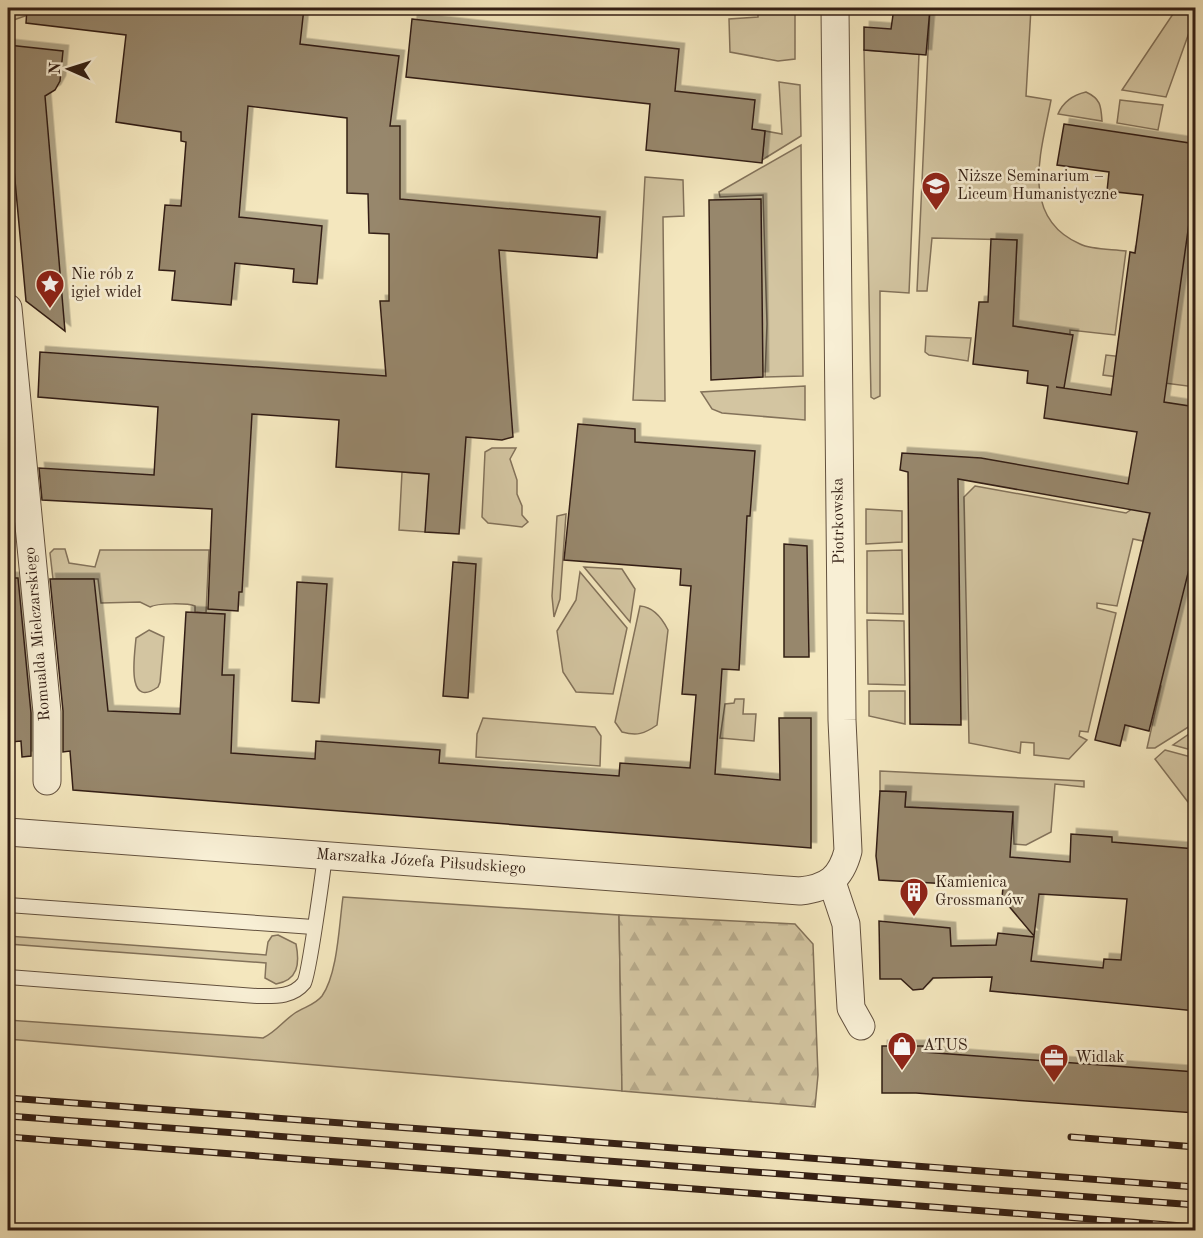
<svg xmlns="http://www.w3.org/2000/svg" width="1203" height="1238" font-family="'Old Standard TT',serif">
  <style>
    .green { fill: #d3c5a1; stroke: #83725a; stroke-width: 1.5 }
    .forest { fill: url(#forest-firs); stroke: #83725a; stroke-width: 1.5 }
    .building { fill: #97876c; stroke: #331f14; stroke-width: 1.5; filter: url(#shadow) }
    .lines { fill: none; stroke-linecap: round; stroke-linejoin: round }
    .lane-casing { stroke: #63513e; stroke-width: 16 }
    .street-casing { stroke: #63513e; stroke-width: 29 }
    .lane { stroke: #f8efd5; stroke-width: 14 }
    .street { stroke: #f8efd5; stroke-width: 27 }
    .rail-casing { stroke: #331f14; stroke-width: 7 }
    .rail { stroke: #f8efd5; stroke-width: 4.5; stroke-dasharray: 14; stroke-linecap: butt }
    .labels { text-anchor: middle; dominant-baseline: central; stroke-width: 5; stroke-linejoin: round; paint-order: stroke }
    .poi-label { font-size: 16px; fill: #331f14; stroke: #f8efd5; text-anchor: start }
    .street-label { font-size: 16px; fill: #331f14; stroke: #f8efd5 }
  </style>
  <defs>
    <pattern id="forest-firs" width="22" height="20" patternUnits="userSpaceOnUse" patternTransform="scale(1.5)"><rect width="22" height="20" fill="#d3c5a1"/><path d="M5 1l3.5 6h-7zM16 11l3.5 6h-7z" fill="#b6a98a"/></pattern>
    <filter id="shadow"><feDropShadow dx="5.5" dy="-5.5" stdDeviation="0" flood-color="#0004"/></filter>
  </defs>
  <rect width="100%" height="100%" fill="#f4e7be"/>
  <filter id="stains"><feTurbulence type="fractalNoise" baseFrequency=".00333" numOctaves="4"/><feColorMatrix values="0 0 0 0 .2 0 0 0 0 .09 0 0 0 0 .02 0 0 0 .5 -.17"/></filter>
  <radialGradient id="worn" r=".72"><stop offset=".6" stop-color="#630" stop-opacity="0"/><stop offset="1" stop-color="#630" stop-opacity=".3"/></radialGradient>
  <!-- green -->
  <g class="green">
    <polygon points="8,8 48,8 8,22"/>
    <polygon points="758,8 795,8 795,59 778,61 730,52 729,19 758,17"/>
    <path d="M930,8H1031L1026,96L1051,100C1042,149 1018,217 1080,244C1092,250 1112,249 1126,251L1115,335L1070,330V335L1013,326L1017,240L932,238L927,291H917Z"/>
    <polygon points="1177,8 1195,8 1195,16 1166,97 1122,90"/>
    <polygon points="864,50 919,54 909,293 880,291 880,396 874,399 871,397"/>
    <polygon points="779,82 800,85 801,136 762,160 765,131 782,134"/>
    <path d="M1086,92C1101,99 1101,106 1102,121L1058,114C1063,102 1073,95 1086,92Z"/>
    <polygon points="1120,100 1163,105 1158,130 1117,123"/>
    <polygon points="801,145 803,376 765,377 767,324 763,195 720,197 719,192"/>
    <polygon points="645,177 683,180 684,216 663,217 665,401 633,400"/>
    <polygon points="1187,201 1195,203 1195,387 1103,375 1106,355 1169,362"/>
    <polygon points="926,336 971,338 968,361 929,355 925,352"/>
    <polygon points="805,386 805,420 722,413 712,409 701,392"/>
    <polygon points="492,448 516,448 510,459 517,480 517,494 522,506 522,515 528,522 522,527 488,523 482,517 485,452"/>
    <polygon points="402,472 429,474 426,532 399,530"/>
    <polygon points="8,482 17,482 20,519 8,520"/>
    <polygon points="975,486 1126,513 1132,509 1150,512 1143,541 1133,539 1117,606 1097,603 1097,608 1116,613 1088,732 1080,731 1079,736 1087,740 1069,759 1034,755 1034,743 1021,742 1020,753 969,743 964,497"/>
    <polygon points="866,509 902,511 902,542 866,544"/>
    <polygon points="566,514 560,599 554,617 552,596 557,516"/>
    <polygon points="1195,541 1195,704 1190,726 1155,748 1147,748 1161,686 1158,685"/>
    <path d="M54,549H65L69,563L95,567L100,550H209L206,613L195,612V606C188,603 157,603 150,607L140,602L101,603L98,579H53L50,553Z"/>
    <polygon points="902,550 903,614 867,613 867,551"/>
    <polygon points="584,567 622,569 635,589 630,622"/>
    <polygon points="580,572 627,628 613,694 576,692 563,672 557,631 576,600"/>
    <path d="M640,606C654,607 662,618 668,630L657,725C644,734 637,736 622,732L615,722Z"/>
    <polygon points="867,620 904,621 905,685 868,684"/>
    <path d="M149,630L164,637L160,682L158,687C125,710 135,653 136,638Z"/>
    <polygon points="869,691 905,691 905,724 869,716"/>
    <polygon points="735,699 744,699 743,714 756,714 754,741 720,738 725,704 734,703"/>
    <polygon points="483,718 595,727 601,736 600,766 476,757 477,734"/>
    <polygon points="1195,730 1195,751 1173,745"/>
    <polygon points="1165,750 1195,758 1195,804 1188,802 1155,759"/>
    <polygon points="880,771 1084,781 1084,787 1055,784 1051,832 1026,845 1014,844 1013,812 905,807 906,792 880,791"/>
    <path d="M343,897L619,915L622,1091L8,1039V1020L263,1038C276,1032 283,1021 295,1013C304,1007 315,1005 322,996C338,973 339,924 343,897Z"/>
    <path d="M278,935L296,944C300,964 298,980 276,984L265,978L266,963L8,944V936L266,955L268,942L272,936Z"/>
  </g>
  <!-- forest -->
  <polygon class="forest" points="619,915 795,924 813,944 818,1075 815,1107 622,1091"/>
  <!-- building -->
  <g class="building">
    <polygon points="27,8 304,8 300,44 399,56 390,126 400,126 400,199 600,217 597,258 499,250 513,437 502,440 466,437 459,534 425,532 429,474 336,467 339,420 252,414 242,592 239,592 238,611 208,609 212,509 42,500 39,468 154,475 158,407 38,397 40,352 386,376 380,301 389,301 389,234 369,233 368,194 347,193 347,118 248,106 239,217 322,226 317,284 293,282 294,269 235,263 231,305 172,300 175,271 159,270 165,205 181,206 186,142 181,141 181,132 116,122 126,35 26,23"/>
    <polygon points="894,8 930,8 926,55 864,50 864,27 891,29"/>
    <polygon points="412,19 679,49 675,91 755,100 752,129 765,131 762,163 646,150 650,104 406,77"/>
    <polygon points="8,45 63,51 60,81 55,90 45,96 65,331 26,301 8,104"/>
    <polygon points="1064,124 1196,144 1196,203 1192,202 1164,402 1196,407 1196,541 1149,731 1125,725 1120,746 1095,740 1150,513 958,479 961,725 910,724 908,472 900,470 902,453 981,458 1128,484 1137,432 1044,418 1048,386 1027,383 1028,371 973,364 979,302 988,302 991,239 1017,240 1013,326 1073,335 1064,388 1056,387 1111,395 1130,252 1135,253 1143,195 1107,191 1109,172 1057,165"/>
    <polygon points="761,199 763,377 711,380 709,200"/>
    <polygon points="578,424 635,429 635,442 755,451 750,516 747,516 739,670 722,669 715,774 780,780 779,718 811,718 811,848 73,790 70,751 63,752 63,711 50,579 94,579 108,711 180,714 186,612 225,614 222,675 234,675 231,753 315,759 316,741 440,750 439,763 619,776 620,763 690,768 696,695 682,694 691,586 680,585 681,569 564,560"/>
    <polygon points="784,544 807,546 809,657 784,657"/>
    <polygon points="453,562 476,564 468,698 443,696"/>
    <polygon points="8,578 18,578 31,713 31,756 22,757 21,741 11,742 8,705"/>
    <polygon points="297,582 327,584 319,703 292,701"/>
    <polygon points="880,791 906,792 905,807 1013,812 1010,857 1070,862 1071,834 1112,837 1112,842 1196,849 1196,1011 990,991 992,977 933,978 923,989 913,990 901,979 880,979 879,921 950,928 951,946 996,945 998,933 1034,937 1031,961 1103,968 1104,959 1121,960 1127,899 1039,894 1034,936 1002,898 1003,887 879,880 876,856"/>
    <polygon points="882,1046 923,1046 923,1052 1196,1072 1196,1113 916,1093 882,1093"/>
  </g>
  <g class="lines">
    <!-- lane casing -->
    <g class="lane-casing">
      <g id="lane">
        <polyline points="8,905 313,927"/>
        <path d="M8,977L257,996C273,996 292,998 304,983C309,975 323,872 325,855"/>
      </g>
    </g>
    <!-- street casing -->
    <g class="street-casing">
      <g id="street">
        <polyline points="8,308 47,712 47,781"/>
        <path d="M8,832L800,891C828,888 841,878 848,851L842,720L835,8"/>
        <polyline points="832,882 846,924 851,1008 861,1026"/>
      </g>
    </g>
    <!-- lane -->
    <use href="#lane" class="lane"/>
    <!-- street -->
    <use href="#street" class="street"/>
    <!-- rail casing -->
    <g class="rail-casing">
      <g id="rail">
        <polyline points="8,1098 1196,1187"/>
        <polyline points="8,1116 1196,1205"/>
        <polyline points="8,1137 1196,1227"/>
        <polyline points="1071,1137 1196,1147"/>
      </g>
    </g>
    <!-- rail -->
    <use href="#rail" class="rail"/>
  </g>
  <!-- icons -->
  <defs>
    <g id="school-pin" transform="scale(1.5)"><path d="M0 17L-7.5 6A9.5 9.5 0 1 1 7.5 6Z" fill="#8f2418" stroke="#f8efd5"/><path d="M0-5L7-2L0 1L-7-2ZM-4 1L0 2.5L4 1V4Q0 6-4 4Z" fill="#fff"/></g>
    <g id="sight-pin" transform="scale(1.5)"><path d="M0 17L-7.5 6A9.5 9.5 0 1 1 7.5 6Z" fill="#8f2418" stroke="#f8efd5"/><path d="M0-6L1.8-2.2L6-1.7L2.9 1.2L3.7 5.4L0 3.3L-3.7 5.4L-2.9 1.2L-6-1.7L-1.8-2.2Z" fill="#fff"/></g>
    <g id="building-pin" transform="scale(1.5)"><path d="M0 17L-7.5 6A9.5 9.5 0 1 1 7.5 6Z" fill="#8f2418" stroke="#f8efd5"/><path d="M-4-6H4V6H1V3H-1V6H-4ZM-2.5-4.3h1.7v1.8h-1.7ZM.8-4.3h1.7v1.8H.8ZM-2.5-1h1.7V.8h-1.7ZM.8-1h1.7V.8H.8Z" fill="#fff"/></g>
    <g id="shop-pin" transform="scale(1.5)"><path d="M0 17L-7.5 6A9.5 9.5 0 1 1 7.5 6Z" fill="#8f2418" stroke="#f8efd5"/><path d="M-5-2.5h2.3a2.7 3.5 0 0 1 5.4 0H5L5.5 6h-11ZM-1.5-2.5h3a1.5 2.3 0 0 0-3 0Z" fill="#fff"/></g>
    <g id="office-pin" transform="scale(1.5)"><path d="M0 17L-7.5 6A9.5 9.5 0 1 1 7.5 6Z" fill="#8f2418" stroke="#f8efd5"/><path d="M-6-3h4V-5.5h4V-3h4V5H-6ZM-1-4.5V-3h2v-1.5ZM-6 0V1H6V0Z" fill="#fff"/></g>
  </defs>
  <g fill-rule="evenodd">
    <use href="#school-pin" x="936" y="186"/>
    <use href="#sight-pin" x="50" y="284"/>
    <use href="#building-pin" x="914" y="892"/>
    <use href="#shop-pin" x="902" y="1046"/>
    <use href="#office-pin" x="1054" y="1058"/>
  </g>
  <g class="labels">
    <!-- poi labels -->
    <g class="poi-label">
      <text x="957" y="177">Niższe Seminarium –<tspan x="957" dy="18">Liceum Humanistyczne</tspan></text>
      <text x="71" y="275">Nie rób z<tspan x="71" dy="18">igieł wideł</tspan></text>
      <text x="935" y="883">Kamienica<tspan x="935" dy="18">Grossmanów</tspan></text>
      <text x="923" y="1046">ATUS</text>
      <text x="1075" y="1058">Widlak</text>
    </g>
    <!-- street labels -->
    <g class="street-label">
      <text transform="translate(839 521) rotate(-91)">Piotrkowska</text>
      <text transform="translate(38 634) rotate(-95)">Romualda Mielczarskiego</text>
      <text transform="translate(421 862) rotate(4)">Marszałka Józefa Piłsudskiego</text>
    </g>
  </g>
  <!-- margin -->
  <rect width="1203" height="1238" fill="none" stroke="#f4e7be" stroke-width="30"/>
  <rect x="9" y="9" width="1185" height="1220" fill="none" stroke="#331f14" stroke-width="3"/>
  <rect x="15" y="15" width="1173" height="1208" fill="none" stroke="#331f14" stroke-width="1.5"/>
  <!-- north arrow -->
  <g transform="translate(69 69) rotate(273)" stroke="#f8efd5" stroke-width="4.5" paint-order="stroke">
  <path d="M0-4.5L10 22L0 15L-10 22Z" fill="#331f14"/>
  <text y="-9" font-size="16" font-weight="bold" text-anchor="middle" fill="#331f14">N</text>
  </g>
  <rect width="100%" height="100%" filter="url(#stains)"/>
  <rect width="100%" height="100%" fill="url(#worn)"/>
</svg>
